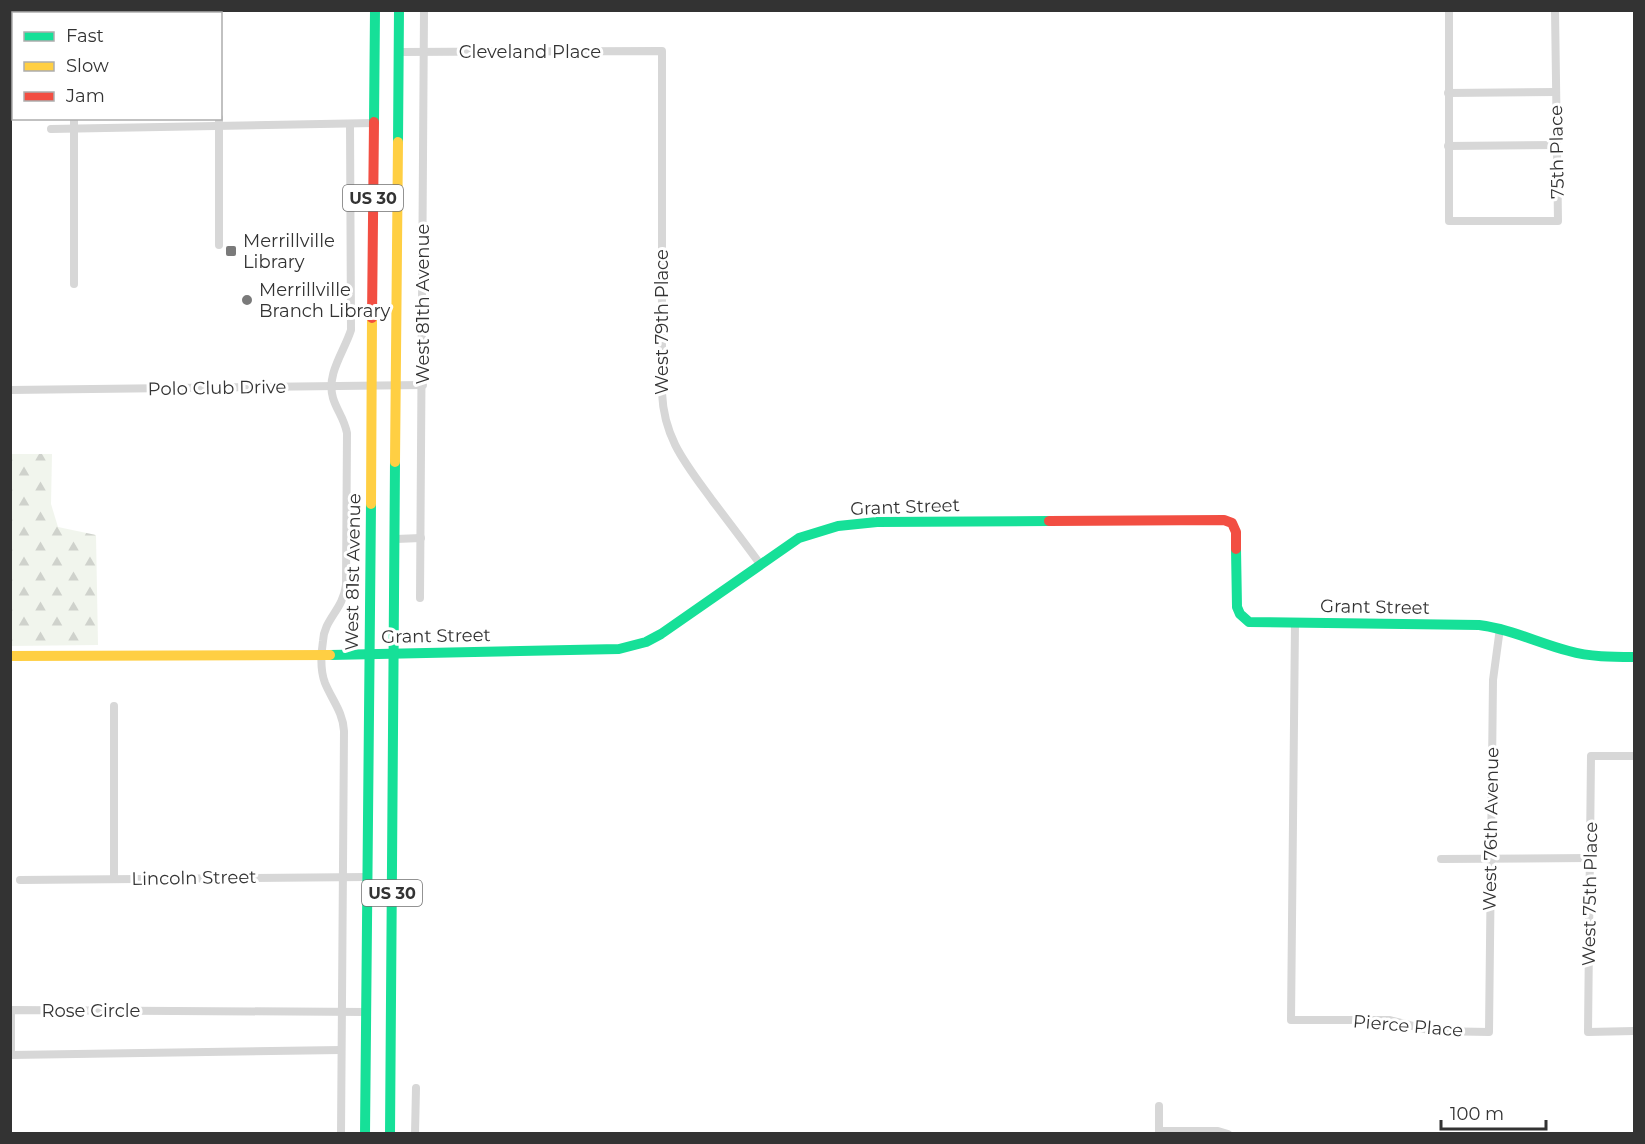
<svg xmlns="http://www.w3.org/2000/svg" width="1645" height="1144" font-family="Montserrat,sans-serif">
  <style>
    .forest { fill: url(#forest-firs) }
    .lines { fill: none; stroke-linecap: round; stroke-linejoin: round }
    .street { stroke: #d7d7d7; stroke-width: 8 }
    .fast { stroke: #16e098; stroke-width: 10 }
    .slow { stroke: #ffcf43; stroke-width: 10 }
    .jam { stroke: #f24e42; stroke-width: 10 }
    .poi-dot { fill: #7a7a7a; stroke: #fff; stroke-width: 2 }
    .labels { text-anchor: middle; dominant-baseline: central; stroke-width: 6; stroke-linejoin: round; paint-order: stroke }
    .shield { fill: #fff; stroke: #707070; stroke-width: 1.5 }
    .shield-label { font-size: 16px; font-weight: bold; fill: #333 }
    .street-label { font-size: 18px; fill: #333; stroke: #fff }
    .poi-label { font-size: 18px; fill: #333; stroke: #fff; text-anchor: start }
  </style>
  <defs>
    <pattern id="forest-firs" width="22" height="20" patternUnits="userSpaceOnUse" patternTransform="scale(1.5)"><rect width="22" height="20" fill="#f1f5ed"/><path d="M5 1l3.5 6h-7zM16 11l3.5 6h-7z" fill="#cfd2cc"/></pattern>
  </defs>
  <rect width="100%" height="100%" fill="#fff"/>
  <!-- forest -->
  <polygon class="forest" points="11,454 52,454 51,504 58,527 96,535 98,645 11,646"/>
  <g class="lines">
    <!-- street -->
    <g class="street">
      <polyline points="217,10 217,14"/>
      <polyline points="1449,10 1449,221 1558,221 1555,10"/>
      <polyline points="75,14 75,10"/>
      <path d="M399,52L662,51V393C664,439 686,464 712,500C728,521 744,542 760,564"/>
      <polyline points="1448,93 1556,92"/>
      <polyline points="51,129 374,123"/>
      <polyline points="1448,146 1557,145"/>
      <polyline points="219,245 219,118"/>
      <polyline points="74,284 74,118"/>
      <polyline points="10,390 423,385"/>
      <polyline points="396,539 421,538"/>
      <polyline points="420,598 424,10"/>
      <polyline points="1295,623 1291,1020 1389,1020 1433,1031 1489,1032 1493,680 1500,628"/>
      <polyline points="1634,756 1591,756 1588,1032 1634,1031"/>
      <polyline points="1441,859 1590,858"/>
      <polyline points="114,879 114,706"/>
      <polyline points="20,880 367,877"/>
      <polyline points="341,1050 11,1055 11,1010 366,1012"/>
      <polyline points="1159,1131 1218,1131 1228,1134"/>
      <path d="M341,1134L344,731C343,712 332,700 325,683C320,670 321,654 323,641C324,619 343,610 346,585L347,433C344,418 337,411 333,398C326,374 344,352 351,330L350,124"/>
      <polyline points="415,1134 416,1088"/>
      <polyline points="1159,1134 1159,1106"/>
    </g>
    <!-- fast -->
    <g class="fast">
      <polyline points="374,122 375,10"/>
      <polyline points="398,142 399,10"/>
      <path d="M1236,549L1237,607L1240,614L1249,622L1479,625C1511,629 1538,643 1569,651C1590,657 1612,657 1634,657"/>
      <polyline points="330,655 619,649 646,642 661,634 799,538 838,526 877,522 1049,521"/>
      <polyline points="365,1134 371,504"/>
      <polyline points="390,1134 395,462"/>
    </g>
    <!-- slow -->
    <g class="slow">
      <polyline points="395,462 398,142"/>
      <polyline points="371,504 372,318"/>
      <polyline points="10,656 330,655"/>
    </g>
    <!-- jam -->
    <g class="jam">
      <polyline points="372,318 374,122"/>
      <polyline points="1049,521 1224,520 1232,523 1236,532 1236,549"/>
    </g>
  </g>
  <!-- markers -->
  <g class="poi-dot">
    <rect x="225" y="245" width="12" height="12" rx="3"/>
    <circle cx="247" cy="300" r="6"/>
  </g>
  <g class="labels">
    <!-- shield labels -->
    <g class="shield">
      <rect x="343" y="185" width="60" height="26" rx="4.5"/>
      <rect x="362" y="880" width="60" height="26" rx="4.5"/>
    </g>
    <g class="shield-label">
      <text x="373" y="198">US 30</text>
      <text x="392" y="893">US 30</text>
    </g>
    <!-- street labels -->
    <g class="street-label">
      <text x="530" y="52">Cleveland Place</text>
      <text transform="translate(1557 152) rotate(-91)">75th Place</text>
      <text transform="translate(423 304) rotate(-90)">West 81th Avenue</text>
      <text transform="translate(662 322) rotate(-90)">West 79th Place</text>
      <text transform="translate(217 388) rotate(-1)">Polo Club Drive</text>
      <text transform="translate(905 507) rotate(-2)">Grant Street</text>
      <text transform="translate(353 572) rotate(-89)">West 81st Avenue</text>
      <text transform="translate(1375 607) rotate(1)">Grant Street</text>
      <text transform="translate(436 636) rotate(-1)">Grant Street</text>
      <text transform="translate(1491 829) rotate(-89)">West 76th Avenue</text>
      <text transform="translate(194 878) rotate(-1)">Lincoln Street</text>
      <text transform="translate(1590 894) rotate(-89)">West 75th Place</text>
      <text x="91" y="1011">Rose Circle</text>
      <text transform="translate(1408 1026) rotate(5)">Pierce Place</text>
    </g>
    <!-- poi labels -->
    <g class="poi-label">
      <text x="243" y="241">Merrillville<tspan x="243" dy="21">Library</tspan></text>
      <text x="259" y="290">Merrillville<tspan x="259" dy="21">Branch Library</tspan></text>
    </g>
  </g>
  <!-- border -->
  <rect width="1645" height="1144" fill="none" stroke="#333333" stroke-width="24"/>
  <!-- legend -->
  <rect x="12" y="12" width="210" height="108" fill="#ffffff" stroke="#adadad" stroke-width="1.5"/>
  <rect x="24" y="32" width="30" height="9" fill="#16e098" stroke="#adadad" stroke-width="1.5"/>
  <text x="66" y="42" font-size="18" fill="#333333">Fast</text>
  <rect x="24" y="62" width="30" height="9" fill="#ffcf43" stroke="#adadad" stroke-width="1.5"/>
  <text x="66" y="72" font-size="18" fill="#333333">Slow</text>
  <rect x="24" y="92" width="30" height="9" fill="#f24e42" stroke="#adadad" stroke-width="1.5"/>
  <text x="66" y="102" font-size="18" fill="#333333">Jam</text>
  <!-- scale -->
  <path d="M1441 1120v9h105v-9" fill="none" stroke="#333333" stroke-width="3"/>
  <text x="1450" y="1120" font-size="18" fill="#333333" stroke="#ffffff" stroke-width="4.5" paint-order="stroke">100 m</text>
</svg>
